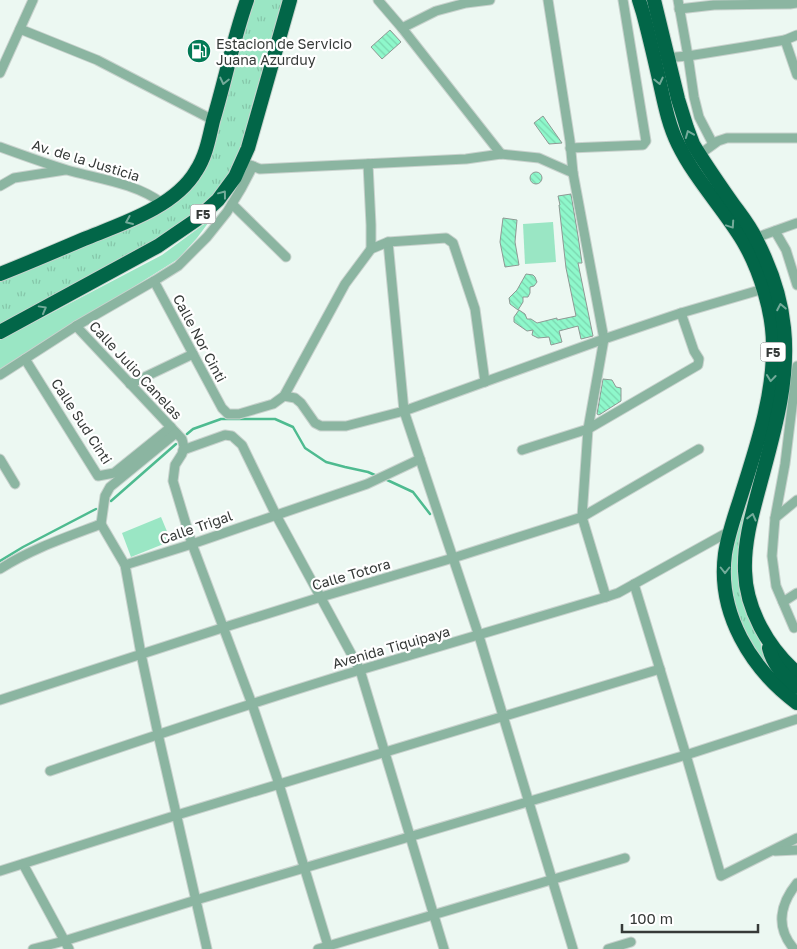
<svg xmlns="http://www.w3.org/2000/svg" width="797" height="949" font-family="'Golos Text',sans-serif">
  <style>
    .grass { fill: #9ae6c4 }
    .park { fill: url(#park-tufts) }
    .lines { fill: none; stroke-linecap: round; stroke-linejoin: round }
    .stream { stroke: #4ebb90; stroke-width: 2.5 }
    .building { fill: url(#building-back-hatch); stroke: #8f9994 }
    .minor-casing { stroke: #c8d2cd; stroke-width: 11 }
    .highway-casing { stroke: #c8d2cd; stroke-width: 16 }
    .minor { stroke: #8bb5a1; stroke-width: 9 }
    .highway { stroke: #026648; stroke-width: 14 }
    .oneway { stroke: #74ab9a }
    .labels { text-anchor: middle; dominant-baseline: central; stroke-width: 4.5; stroke-linejoin: round; paint-order: stroke }
    .shield { fill: #fff; stroke: #727574; stroke-width: 1 }
    .shield-label { font-size: 12px; font-weight: bold; fill: #363a38 }
    .poi-label { font-size: 14px; fill: #363a38; stroke: #fff; text-anchor: start }
    .street-label { font-size: 14px; fill: #363a38; stroke: #fff }
  </style>
  <defs>
    <pattern id="park-tufts" width="24" height="20" patternUnits="userSpaceOnUse" patternTransform="scale(1.25)"><rect width="24" height="20" fill="#9ae6c4"/><path d="M3 7l-1-3M5 7V3M7 7l1-3M15 17l-1-3M17 17v-4M19 17l1-3" fill="none" stroke="#85c6a9"/></pattern>
    <pattern id="building-back-hatch" width="6" height="6" patternUnits="userSpaceOnUse" patternTransform="scale(1.25)"><rect width="6" height="6" fill="#8ef8cb"/><path d="M-1 5l2 2M0 0l6 6M5-1l2 2" fill="none" stroke="#7bd5af"/></pattern>
  </defs>
  <rect width="100%" height="100%" fill="#ecf8f2"/>
  <!-- grass -->
  <g class="grass">
    <polygon points="211,219 197,238 178,259 0,371 0,340 162,255"/>
    <polygon points="553,222 556,262 525,264 523,224"/>
    <polygon points="161,517 171,541 131,557 122,533"/>
  </g>
  <!-- park -->
  <g class="park">
    <path d="M253,0H284C274,34 263,68 253,102C247,123 243,146 233,167C209,214 151,242 107,266C71,286 35,304 0,324V280L185,193Z"/>
    <polygon points="757,458 762,459 743,533 760,639 762,650 797,690 797,695 759,658 736,614 730,581 731,552"/>
  </g>
  <g class="lines">
    <!-- stream -->
    <g class="stream">
      <polyline points="187,434 193,429 221,419 275,419 293,427 305,448 326,462 345,467 368,472 377,476"/>
      <polyline points="385,479 413,492 430,514"/>
      <polyline points="111,501 176,444"/>
      <polyline points="0,561 23,547 96,509"/>
    </g>
  </g>
  <!-- building -->
  <g class="building">
    <polygon points="390,30 401,42 382,59 371,47"/>
    <polygon points="543,116 562,143 549,144 534,123"/>
    <circle cx="536" cy="178" r="6"/>
    <polygon points="571,194 578,236 582,263 578,263 593,336 581,339 578,326 559,331 562,342 551,345 549,337 538,338 532,335 533,330 527,331 514,322 514,317 519,310 525,314 527,319 531,319 537,323 557,318 557,320 576,316 566,268 559,205 560,205 558,196"/>
    <polygon points="503,218 517,220 515,242 519,265 505,267 500,242"/>
    <polygon points="526,274 533,275 535,277 537,282 534,286 530,287 530,293 528,297 523,297 523,302 518,310 510,304 509,298 517,290"/>
    <polygon points="603,379 612,380 616,387 621,388 621,401 599,415 597,414"/>
  </g>
  <g class="lines">
    <!-- minor casing -->
    <g class="minor-casing">
      <g id="minor">
        <polyline points="378,0 402,28 501,154"/>
        <polyline points="548,0 570,141 573,173 604,339 588,429 582,517 606,597"/>
        <polyline points="678,0 688,56 694,97 699,117 713,144"/>
        <polyline points="679,9 714,5 790,4 797,3"/>
        <polyline points="402,28 436,11 466,3 490,0"/>
        <polyline points="20,29 97,60 213,120"/>
        <polyline points="785,40 797,75"/>
        <polyline points="664,58 688,56 744,47 785,40 797,35"/>
        <polyline points="0,73 33,0"/>
        <path d="M0,147C22,155 44,163 67,170C99,179 135,183 162,203"/>
        <polyline points="570,148 643,145 646,141 623,0"/>
        <polyline points="696,157 718,141 727,138 797,138"/>
        <polyline points="242,162 260,169 466,159 501,154 539,158 573,173"/>
        <polyline points="368,164 371,225 371,249"/>
        <polyline points="0,186 14,178 65,170"/>
        <polyline points="232,204 286,257"/>
        <polyline points="775,231 786,250 797,285"/>
        <polyline points="752,239 797,223"/>
        <polyline points="388,242 404,411 479,636 573,949"/>
        <polyline points="154,281 222,408 228,414 239,414 273,404 284,396 345,284 371,249 388,242 446,238 453,243 475,309 485,382"/>
        <polyline points="76,326 182,439 184,447 182,454 175,465 173,481 192,544 252,704 279,784 329,949"/>
        <polyline points="25,359 98,476 114,473 171,427"/>
        <polyline points="0,375 76,326 154,281 178,266 207,237 227,212 241,189 253,166"/>
        <polyline points="130,384 193,354"/>
        <polyline points="284,396 295,398 301,403 315,423 321,426 346,426 404,411 604,339 681,313 763,289"/>
        <polyline points="183,450 225,435 232,436 242,445 276,515 360,670 444,949"/>
        <polyline points="522,450 588,429 698,365 699,359 694,351 681,313"/>
        <polyline points="0,459 15,484"/>
        <polyline points="775,518 797,500"/>
        <polyline points="101,524 105,496 110,487 176,433"/>
        <polyline points="125,565 192,544 367,484 420,459"/>
        <path d="M0,569C31,549 67,537 101,524L125,565L141,654L158,734L207,949"/>
        <polyline points="634,584 686,755 721,876 797,838"/>
        <polyline points="783,602 797,593"/>
        <polyline points="794,628 776,586 772,556 775,518 785,464 797,366"/>
        <polyline points="0,700 222,628 321,597 453,558 582,517 699,449"/>
        <path d="M50,771C153,736 256,701 360,670C442,646 524,622 606,597L618,593L730,531"/>
        <polyline points="775,851 797,850"/>
        <polyline points="23,864 69,949"/>
        <polyline points="0,871 177,815 660,669"/>
        <polyline points="33,949 64,941 196,900 686,755 797,719"/>
        <polyline points="318,949 625,858"/>
        <polyline points="608,949 631,942"/>
        <path d="M794,949C775,927 780,904 797,883"/>
      </g>
    </g>
    <!-- highway casing -->
    <g class="highway-casing">
      <g id="highway">
        <path d="M639,0L643,13C649,35 654,57 659,79C664,101 668,124 678,144C695,179 723,208 743,241C760,270 773,312 773,345C774,396 756,448 741,496C735,515 728,534 725,554C717,613 751,669 797,703"/>
        <path d="M654,0L678,99L687,128L693,144C705,164 719,184 733,204C741,215 750,226 756,239C770,266 781,297 784,328C790,384 772,439 758,492C751,518 744,544 745,571C746,609 768,648 797,673"/>
        <path d="M0,274C28,263 56,251 84,239C121,224 175,207 196,171C206,156 209,138 213,121C225,81 233,40 247,0"/>
        <polyline points="0,332 158,246 196,220 218,200 235,177 248,148 290,0"/>
        <path d="M769,648C773,665 784,676 797,687"/>
      </g>
    </g>
    <!-- minor -->
    <use href="#minor" class="minor"/>
    <!-- highway -->
    <use href="#highway" class="highway"/>
  </g>
  <!-- one-way arrows -->
  <defs><path id="oneway-chevron" d="M-2-3.5L2.5 0L-2 3.5" fill="none" stroke-width="1.6" stroke-linecap="round" stroke-linejoin="round" transform="scale(1.25)"/></defs>
  <g class="oneway">
    <use href="#oneway-chevron" transform="translate(224 81) rotate(103)"/>
    <use href="#oneway-chevron" transform="translate(659 81) rotate(77)"/>
    <use href="#oneway-chevron" transform="translate(689 134) rotate(-112)"/>
    <use href="#oneway-chevron" transform="translate(223 194) rotate(-53)"/>
    <use href="#oneway-chevron" transform="translate(129 221) rotate(157)"/>
    <use href="#oneway-chevron" transform="translate(731 225) rotate(56)"/>
    <use href="#oneway-chevron" transform="translate(781 307) rotate(-101)"/>
    <use href="#oneway-chevron" transform="translate(43 309) rotate(-29)"/>
    <use href="#oneway-chevron" transform="translate(771 378) rotate(96)"/>
    <use href="#oneway-chevron" transform="translate(752 517) rotate(-76)"/>
    <use href="#oneway-chevron" transform="translate(725 570) rotate(90)"/>
  </g>
  <!-- icons -->
  <defs>
    <g id="fuel-disc" transform="scale(1.25)"><circle r="9.5" fill="#027a56" stroke="#fff"/><path d="M-5.5-6h7V0h2V4h1.3V-2.5L3-4.5l.8-.8L6-3V5H2.5V1h-1V6h-7ZM-4.2-4.7v3.2H.2V-4.7Z" fill="#fff"/></g>
  </defs>
  <g fill-rule="evenodd">
    <use href="#fuel-disc" x="199" y="51"/>
  </g>
  <g class="labels">
    <!-- shield labels -->
    <g class="shield">
      <rect x="190.5" y="204.5" width="25" height="19" rx="4"/>
      <rect x="760.5" y="342.5" width="25" height="19" rx="4"/>
    </g>
    <g class="shield-label">
      <text x="203" y="214">F5</text>
      <text x="773" y="352">F5</text>
    </g>
    <!-- poi labels -->
    <g class="poi-label">
      <text x="216" y="43">Estacion de Servicio<tspan x="216" dy="16">Juana Azurduy</tspan></text>
    </g>
    <!-- street labels -->
    <g class="street-label">
      <text transform="translate(86 160) rotate(17)">Av. de la Justicia</text>
      <text transform="translate(200 338) rotate(62)">Calle Nor Cinti</text>
      <text transform="translate(136 370) rotate(47)">Calle Julio Canelas</text>
      <text transform="translate(82 421) rotate(57)">Calle Sud Cinti</text>
      <text transform="translate(196 527) rotate(-19)">Calle Trigal</text>
      <text transform="translate(351 574) rotate(-16)">Calle Totora</text>
      <text transform="translate(391 647) rotate(-16)">Avenida Tiquipaya</text>
    </g>
  </g>
  <!-- scale -->
  <path d="M622 924v8h136v-8" fill="none" stroke="#363a38" stroke-width="2.5"/>
  <text x="630" y="924" font-size="15" fill="#363a38" stroke="#ffffff" stroke-width="4" paint-order="stroke">100 m</text>
</svg>
